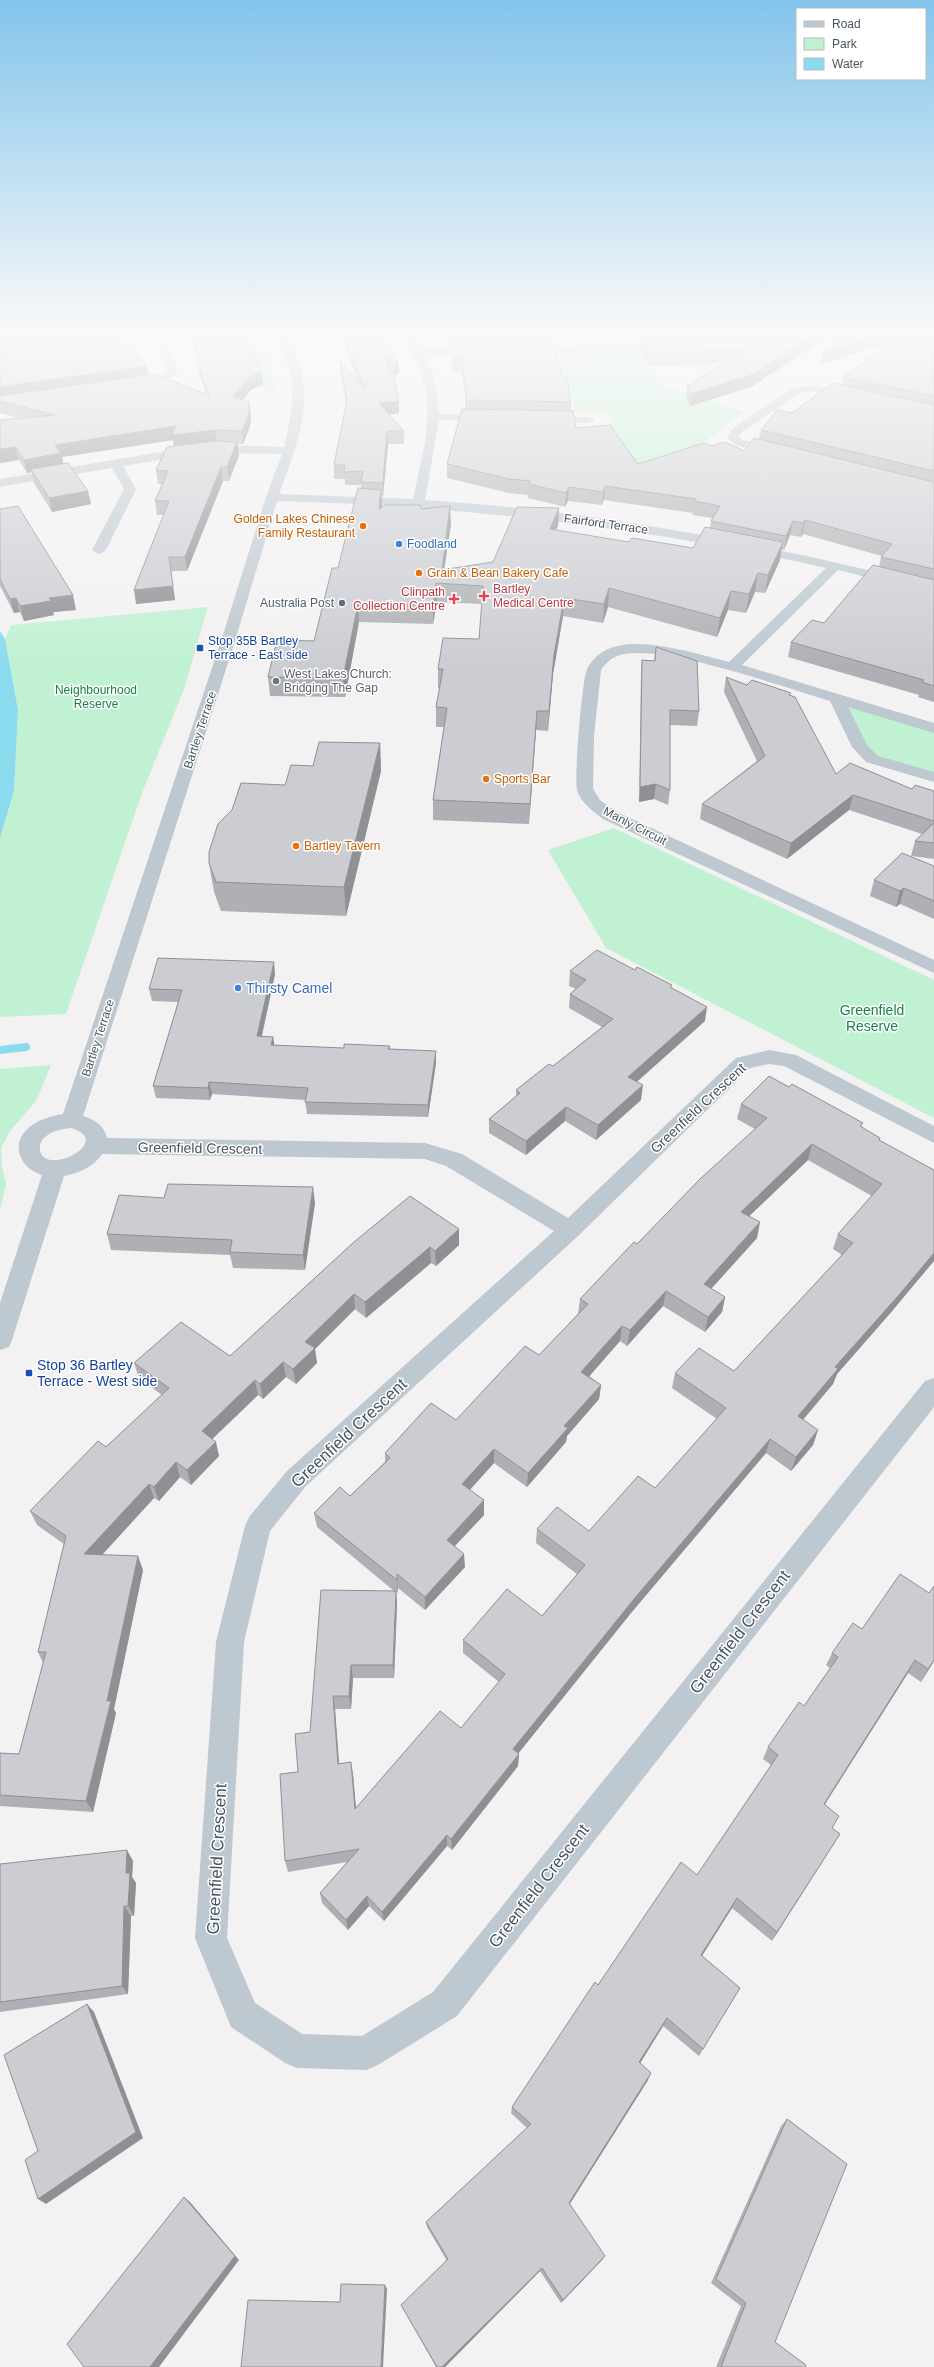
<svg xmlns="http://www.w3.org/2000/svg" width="934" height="2367" font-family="Helvetica,sans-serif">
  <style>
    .green { fill: #bff1d2 }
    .water { fill: #8bdbef }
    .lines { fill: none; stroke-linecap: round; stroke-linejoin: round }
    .stream { stroke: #8bdbef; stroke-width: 8 }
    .minor { fill: #bec8d0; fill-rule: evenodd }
    .wall { fill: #afb0b5; fill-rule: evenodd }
    .shaded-wall { fill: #8e9094 }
    .building { fill: #cbcdd3; stroke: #8e9094 }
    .food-dot { fill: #e8710a; stroke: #fff; stroke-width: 1.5 }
    .shop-dot { fill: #3f7fe0; stroke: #fff; stroke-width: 1.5 }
    .health-dot { fill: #e0444e; stroke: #fff; stroke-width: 1.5 }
    .service-dot { fill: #5c6f8a; stroke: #fff; stroke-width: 1.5 }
    .transit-dot { fill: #1a4fb4; stroke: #fff; stroke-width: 1.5 }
    .worship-dot { fill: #6b7280; stroke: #fff; stroke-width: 1.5 }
    .labels { text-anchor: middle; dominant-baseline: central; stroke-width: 3; stroke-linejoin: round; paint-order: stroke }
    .far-food-label { font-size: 12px; fill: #c56008; stroke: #fff; text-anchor: start }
    .far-street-label { font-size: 12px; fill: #48545f; stroke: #fff }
    .far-shop-label { font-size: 12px; fill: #366cbe; stroke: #fff; text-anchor: start }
    .far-health-label { font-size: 12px; fill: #be3a42; stroke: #fff; text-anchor: start }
    .far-service-label { font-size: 12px; fill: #4e5e75; stroke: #fff; text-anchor: end }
    .far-transit-label { font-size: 12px; fill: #164399; stroke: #fff; text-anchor: start }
    .far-worship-label { font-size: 12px; fill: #5b616d; stroke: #fff; text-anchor: start }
    .far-park-label { font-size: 12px; fill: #15844c; stroke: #fff }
    .shop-label { font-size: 14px; fill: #366cbe; stroke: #fff; text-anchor: start }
    .park-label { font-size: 14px; fill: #15844c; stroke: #fff }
    .street-label { font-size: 14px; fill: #48545f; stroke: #fff }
    .transit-label { font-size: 14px; fill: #164399; stroke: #fff; text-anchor: start }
    .near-street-label { font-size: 17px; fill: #48545f; stroke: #fff }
  </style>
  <rect width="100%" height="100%" fill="#f3f1f1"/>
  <!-- green -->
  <g class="green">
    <path d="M252,336H261C270,354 273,371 274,391L264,390Z"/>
    <path d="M638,352L659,385L744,412L660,476L638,472L606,428L612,422V419C603,409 588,411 576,412L559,355Z"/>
    <polygon points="208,607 184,689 142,793 66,1014 0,1017 0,838 14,791 18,710 5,639 11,625"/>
    <polygon points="835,697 934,728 934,777 872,759"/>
    <polygon points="614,828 934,980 934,1118 606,948 548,850"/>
    <polygon points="51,1065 36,1101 10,1131 1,1148 2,1167 6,1184 0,1210 0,1069"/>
  </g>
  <!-- water -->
  <polygon class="water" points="0,631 5,639 18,710 14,791 0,838"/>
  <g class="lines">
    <!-- stream -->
    <polyline class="stream" points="0,1050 26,1047"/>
    <!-- minor -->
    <g class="minor">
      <polygon points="154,336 164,336 178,372 163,384 132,388 132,384 156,379 167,371"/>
      <path d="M279,336H289C294,350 300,365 303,380C310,414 291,462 279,494L413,499C427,433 441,398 403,336H413L421,349L485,350L486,352L481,355H425L434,377L439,414L490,415L496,418L490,421L439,420L425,500C597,511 767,544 934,586V594L838,570L742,665L934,723V733L848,707L867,745L878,756L934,772V782L866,762L852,747L830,701C787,688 654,641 617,656C610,659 605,664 601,670L594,736L593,789L600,800L615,811L934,960V973L603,819C593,811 581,803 577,790C574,779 582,679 587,669C592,660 598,654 606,650C637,634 697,654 729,662L826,568C645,527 462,506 277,501L235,641L83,1116C95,1120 104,1125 107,1138L425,1143L462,1154L568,1218L736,1058L769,1050L796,1055L934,1126V1143L784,1066L769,1064L750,1068L578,1236L305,1487L270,1531L244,1642L227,1938L255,2003L302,2034L362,2036L433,1992L925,1381L934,1378V1407L457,2016L378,2065L366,2070L297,2068L285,2063L231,2027L195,1938L216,1642L245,1526L249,1517L287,1471L554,1231L446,1166L425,1159L102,1154C94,1167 78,1173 64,1176L12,1340L9,1347L0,1350V1303L42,1175C19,1168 9,1142 31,1126C40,1119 52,1116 63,1114L221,641L266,497L282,454L217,453L190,455L123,466L136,489L106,550L99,554L92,550L124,489L112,468L0,487V479L190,447L217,445L284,447L291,414L293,381ZM71,1128C105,1138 72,1162 51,1160C39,1159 36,1145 45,1137C52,1131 61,1129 71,1128Z"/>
      <polygon points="877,336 894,336 934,347 934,353"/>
      <polygon points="671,343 675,344 675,348 526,354 521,351 526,348"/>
      <polygon points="812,385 854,393 859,396 854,399 812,391 800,393 741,433 739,437 743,440 782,450 784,452 782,454 778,456 735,445 727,438 732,429 793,388"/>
      <polygon points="545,416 589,417 595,420 589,423 541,421 541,417"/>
    </g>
  </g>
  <!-- wall -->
  <g class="wall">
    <polygon points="0,336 148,375 206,394 198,372 197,360 191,339 188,336 247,336 262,372 263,385 252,389 243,400 251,415 250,427 243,444 238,444 239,455 229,481 223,481 187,571 171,571 175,600 136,604 164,515 157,515 155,501 162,484 158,484 156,470 174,446 173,440 62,457 63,464 88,491 91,504 52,512 34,483 31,472 27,473 19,460 0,463 0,420 20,418 0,413"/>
    <polygon points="343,336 383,336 399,373 394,376 399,413 389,415 404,431 404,444 388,444 383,496 382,496 382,507 421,509 451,524 444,569 493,562 559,508 558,526 556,530 629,542 693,548 710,528 711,521 712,518 692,515 693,513 604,500 602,505 568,501 565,507 528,498 528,495 509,493 447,478 447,464 465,409 465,400 466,398 461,371 453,371 451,340 436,340 436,336 828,336 751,387 690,406 686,398 687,386 724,363 648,366 640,351 641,343 636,343 633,336 552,340 562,376 571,402 571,411 576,428 638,464 711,446 744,451 759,439 761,430 842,385 843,377 901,336 900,336 934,336 934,702 918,697 919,695 788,657 791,642 824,623 879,567 881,557 882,556 803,534 801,537 790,535 784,550 781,549 780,560 765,593 755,592 746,613 728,610 717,637 608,607 603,623 563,616 553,674 548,731 536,730 529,824 433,820 433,800 444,727 436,727 436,707 440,688 438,688 438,669 479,639 482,604 437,602 433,624 359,622 345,697 270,696 268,677 279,644 314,641 338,568 361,489 361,485 345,485 345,479 334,479 334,465 346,404 341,374 340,361 358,380 343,343"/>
    <polygon points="0,509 76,610 53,612 54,615 24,621 20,612 14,613 0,586"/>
    <polygon points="656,647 699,711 697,726 670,725 670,790 668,805 654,799 639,802 641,675 642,660 654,661"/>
    <polygon points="726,677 747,685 790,695 836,774 912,789 934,791 934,859 911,856 915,841 922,834 849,810 787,859 700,819 702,804 757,761 724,692"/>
    <polygon points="380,743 381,771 346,916 221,911 214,892 209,863 285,785 313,766"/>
    <polygon points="934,866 934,919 900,904 896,907 870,896 874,880"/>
    <polygon points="570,971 671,988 705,1021 637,1082 641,1100 596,1140 565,1121 526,1155 489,1133 489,1119 516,1096 516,1090 553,1066 602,1027 569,1008 570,994 576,989 569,986"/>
    <polygon points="275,974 262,1036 273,1037 274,1045 344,1048 390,1046 390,1049 436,1051 436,1063 428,1117 307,1114 305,1100 212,1094 210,1100 156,1098 153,1086 178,1002 152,1001 149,989"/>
    <path d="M789,1087L863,1123L861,1127L880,1140L893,1310L837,1374L833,1384L803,1420L818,1430L813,1445L791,1471L766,1453L631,1613L518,1754H519L518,1766L452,1850L447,1846L384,1921L369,1906L348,1930L322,1903L320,1893L347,1862L288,1872L285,1861L298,1772L310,1732L394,1591L317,1527L314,1513L350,1496L385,1462V1453L456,1420L539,1355L578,1314L580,1299L755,1129L737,1119L741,1104ZM808,1160L872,1196L838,1234L833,1249L842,1255L734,1371L675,1373L672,1388L717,1419L655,1488L589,1531L537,1529L536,1543L577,1574L542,1616L463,1640V1653L499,1682L461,1728L356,1808L353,1774L339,1764L335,1709H351L353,1678H394L397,1604L396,1592L398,1593V1588L425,1610L465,1567L455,1546L484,1515V1500L470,1490L494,1463L527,1487L566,1442L567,1436L599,1399L601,1385L589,1376L620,1341L627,1346L663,1306L705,1332L722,1312L725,1297L711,1289L757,1238L749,1216Z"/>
    <polygon points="164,1198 315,1203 305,1270 233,1268 230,1255 111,1250 107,1234"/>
    <polygon points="354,1242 459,1245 436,1266 431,1263 366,1318 355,1309 315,1349 317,1363 296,1384 286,1377 263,1399 258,1395 212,1439 219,1456 191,1485 180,1477 159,1501 154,1498 102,1555 143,1570 114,1709 116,1713 93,1812 0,1806 0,1753 19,1754 43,1663 38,1652 64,1544 37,1525 30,1511 106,1447 162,1395 139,1378 134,1363 230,1356"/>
    <polygon points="862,1629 934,1661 921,1682 908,1673 825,1804 832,1828 840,1834 772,1941 732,1908 702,1956 740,1988 699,2056 663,2026 640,2063 648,2080 570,2204 602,2260 561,2303 540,2271 445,2367 436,2367 401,2305 447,2261 427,2227 426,2222 527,2128 511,2113 512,2107 598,1985 697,1875 771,1765 763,1759 768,1747 804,1706 830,1668 826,1665 832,1653"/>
    <polygon points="133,1861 132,1877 136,1883 134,1916 131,1916 128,1994 0,2012 0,1864"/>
    <polygon points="787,2119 775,2342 805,2367 716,2367 741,2306 711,2283 781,2126"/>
  </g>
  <!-- shaded-wall -->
  <g class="shaded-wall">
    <polygon points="812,336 828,336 751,387 690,406 691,394"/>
    <polygon points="873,336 892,336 891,342 821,364 823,352"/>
    <polygon points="398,360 399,373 394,376 394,364"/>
    <polygon points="147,366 149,379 0,400 0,387"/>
    <polygon points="262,372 263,385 252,389 234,409 233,396 251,376"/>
    <polygon points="399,401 399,413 379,416 379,403"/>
    <polygon points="249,402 251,415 250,427 243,444 242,431"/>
    <polygon points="176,426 215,430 217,444 174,448 173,440 62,457 64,467 31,469 31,472 27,473 24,460 55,445"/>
    <polygon points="387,431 388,444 383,496 383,483"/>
    <polygon points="237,442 239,455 229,481 227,467"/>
    <polygon points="16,447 19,460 0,463 0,449"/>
    <polygon points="221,467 223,481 187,571 185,557"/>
    <polygon points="605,486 604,500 602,505 603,492"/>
    <polygon points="569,487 568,501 565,507 566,493"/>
    <polygon points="381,490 382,507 379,509"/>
    <polygon points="88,491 91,504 52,512 49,498"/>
    <polygon points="450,506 451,524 442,584 442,570"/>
    <polygon points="559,508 558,526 549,546 550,529"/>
    <polygon points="805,520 803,534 801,537 803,523"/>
    <polygon points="793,521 790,535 784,550 786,536"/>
    <polygon points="783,542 780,560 765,593 768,575"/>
    <polygon points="169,557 175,600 136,604 134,590"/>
    <polygon points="758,573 755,592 746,613 749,594"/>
    <polygon points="436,583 437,602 433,624 433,605"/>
    <polygon points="609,588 608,607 603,623 604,604"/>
    <polygon points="731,591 728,610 717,637 720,618"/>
    <polygon points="73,595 76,610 53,612 54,615 24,621 20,606 49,598"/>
    <polygon points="16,598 20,612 14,613 10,599"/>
    <polygon points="564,598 563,616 553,674 548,731 549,711 554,655"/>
    <polygon points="358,604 359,622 345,697 343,678"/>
    <polygon points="537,711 536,730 529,824 530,804"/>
    <polygon points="380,743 381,771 346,916 344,887"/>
    <polygon points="656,784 654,799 639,802 640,787"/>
    <polygon points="853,795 849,810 787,859 791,843"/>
    <polygon points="904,888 900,904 896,907 900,891"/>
    <polygon points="274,962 275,974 259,1048 257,1036"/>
    <polygon points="707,1007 705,1021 626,1091 628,1077"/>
    <polygon points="273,1037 275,1049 271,1045"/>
    <polygon points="436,1051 436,1063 428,1117 428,1105"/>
    <polygon points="209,1082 212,1094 210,1100 208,1088"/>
    <polygon points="643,1085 641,1100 596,1140 598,1125"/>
    <polygon points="566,1107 565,1121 526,1155 526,1141"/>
    <polygon points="812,1144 808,1160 738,1227 741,1212"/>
    <polygon points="313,1187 315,1203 305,1270 303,1255"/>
    <polygon points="760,1222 757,1238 701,1300 704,1284"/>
    <polygon points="459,1229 459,1245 436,1266 435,1251"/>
    <polygon points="430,1247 431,1263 366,1318 365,1302"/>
    <polygon points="934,1253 934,1261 893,1310 837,1374 833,1384 793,1431 798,1416 835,1367"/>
    <polygon points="666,1291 663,1306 627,1346 630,1330"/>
    <polygon points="354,1294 355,1309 315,1349 317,1363 296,1384 293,1369 305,1342"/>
    <polygon points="725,1297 722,1312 705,1332 708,1317"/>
    <polygon points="622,1326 620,1341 580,1387 581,1372"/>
    <polygon points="283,1362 286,1377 263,1399 260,1384"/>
    <polygon points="255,1380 258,1395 205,1446 202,1431"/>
    <polygon points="601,1385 599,1399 567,1436 566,1442 527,1487 528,1473 564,1426"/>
    <polygon points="818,1430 813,1445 791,1471 796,1457"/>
    <polygon points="770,1439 766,1453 631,1613 512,1761 513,1749 634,1599"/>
    <polygon points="216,1442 219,1456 191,1485 187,1470"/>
    <polygon points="494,1449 494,1463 462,1498 462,1484"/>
    <polygon points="176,1462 180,1477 159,1501 154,1487"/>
    <polygon points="149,1484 154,1498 90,1568 84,1554"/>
    <polygon points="484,1500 484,1515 447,1554 447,1540"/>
    <polygon points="464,1554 465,1567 425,1610 425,1597"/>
    <polygon points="138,1556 143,1570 114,1709 116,1713 93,1812 86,1801"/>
    <polygon points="397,1574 398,1588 398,1593 397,1580"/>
    <polygon points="396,1591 397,1604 394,1678 393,1665"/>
    <polygon points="915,1660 908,1673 818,1815 824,1804"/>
    <polygon points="934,1660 934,1661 921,1682 928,1669"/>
    <polygon points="351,1665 353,1678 351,1709 349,1696"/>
    <polygon points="333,1696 335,1709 340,1776 338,1764"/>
    <polygon points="519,1754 518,1766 452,1850 451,1839"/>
    <polygon points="351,1762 353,1774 357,1820 355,1809"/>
    <polygon points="840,1834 833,1845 772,1941 777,1932"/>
    <polygon points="447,1835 447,1846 384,1921 382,1912"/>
    <polygon points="127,1850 133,1861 132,1877 136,1883 134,1916 128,1906 126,1873"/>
    <polygon points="367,1896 369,1906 348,1930 346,1920"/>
    <polygon points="737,1898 732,1908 696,1965 701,1955"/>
    <polygon points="124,1906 131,1916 128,1994 122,1986"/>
    <polygon points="87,2004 94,2012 143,2138 46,2204 38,2199"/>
    <polygon points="667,2018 663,2026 636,2070 639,2062"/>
    <polygon points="651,2073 648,2080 567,2208 569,2203"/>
    <polygon points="184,2197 190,2202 239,2260 159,2367 150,2367"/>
    <polygon points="605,2256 602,2260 561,2303 563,2300"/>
    <polygon points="542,2268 540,2271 445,2367 442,2367"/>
    <polygon points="385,2285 387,2289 383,2367 381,2367"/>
  </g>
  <!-- building -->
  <g class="building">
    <polygon points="0,336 120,336 147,366 0,387"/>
    <polygon points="192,336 247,336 262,372 251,376 233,396 249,402 249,414 242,431 215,430 172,435 176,426 55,445 61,453 24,460 16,447 0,449 0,420 55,415 0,401 0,396 154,374 209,395 196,360 199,359"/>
    <polygon points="344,336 357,336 363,338 360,336 383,336 398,360 394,364 386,357 389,372 393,372 399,401 379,403 404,431 387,431 383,483 361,482 363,471 344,472 345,465 334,465 347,400 340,361 365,388"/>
    <polygon points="709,336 812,336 753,374 691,394 687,386 745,350 650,354 641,339 707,337"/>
    <polygon points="836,336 873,336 823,352"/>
    <polygon points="901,336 916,336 934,341 934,396 843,377"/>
    <polygon points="554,341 562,376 566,376 571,402 465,400 467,394 461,359 453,359 452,344"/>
    <polygon points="833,383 934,405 934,471 761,430 777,410 792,413"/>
    <polygon points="462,409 573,411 576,428 610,425 638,464 704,443 711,446 725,442 744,451 754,438 934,482 934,569 881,557 892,544 805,520 803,523 793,521 786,536 711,521 720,506 694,501 696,499 605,486 603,492 569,487 566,493 529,484 530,481 509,479 447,464"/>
    <polygon points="215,441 237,442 227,467 221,467 185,557 169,557 173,586 134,590 169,501 155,501 168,471 156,470 167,447"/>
    <polygon points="68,463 88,491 49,498 31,469"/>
    <polygon points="358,488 381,490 379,509 386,505 420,505 421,509 450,506 442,570 493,562 517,507 559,508 550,529 629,542 632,538 693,548 705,527 783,542 768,575 758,573 749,594 731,591 720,618 609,588 604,604 564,598 554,655 549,711 537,711 530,804 433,800 447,708 436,707 443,669 438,669 443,638 479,639 483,586 436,583 433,605 358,604 343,678 268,677 276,644 279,644 280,640 314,641 332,568 338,568"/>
    <polygon points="18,506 73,595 49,598 51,601 20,606 16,598 10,599 0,579 0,509"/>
    <polygon points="873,565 934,580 934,686 922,682 924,680 791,642 812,620 824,623"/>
    <polygon points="656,647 697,661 699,711 670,710 670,790 656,784 640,787 642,660 655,661"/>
    <polygon points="726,677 747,685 752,680 791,693 789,695 795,697 836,774 850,763 912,789 915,785 934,791 934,821 853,795 791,843 702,804 765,756"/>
    <polygon points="319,742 380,743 344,887 216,882 209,863 209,852 218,824 232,810 241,783 285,785 291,765 313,766"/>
    <polygon points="934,823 934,843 915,841"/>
    <polygon points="902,853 934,866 934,901 904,888 900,891 874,880"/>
    <polygon points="597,950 635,970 637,967 672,985 670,987 707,1007 628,1077 643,1085 598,1125 566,1107 526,1141 489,1119 520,1093 516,1090 549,1064 553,1066 613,1019 570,994 586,980 570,971"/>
    <polygon points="158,958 274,962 257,1036 273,1037 271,1045 344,1048 344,1044 390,1046 388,1049 436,1051 428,1105 305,1102 308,1088 209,1082 208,1088 153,1086 182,990 149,989"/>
    <polygon points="769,1076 789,1087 792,1084 863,1123 860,1126 880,1138 879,1140 934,1170 934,1253 899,1295 835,1367 838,1369 798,1416 818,1430 796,1457 770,1439 634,1599 513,1749 519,1754 451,1839 447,1835 382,1912 367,1896 346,1920 320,1893 359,1849 285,1861 280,1774 298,1772 295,1734 310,1732 321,1590 396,1591 393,1665 351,1665 349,1696 333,1696 338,1764 351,1762 355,1809 440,1711 461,1728 505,1674 463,1640 507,1589 542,1616 585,1565 537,1529 557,1507 589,1531 638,1476 655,1488 726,1408 675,1373 699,1348 734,1371 853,1243 838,1234 882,1184 812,1144 741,1212 760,1222 704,1284 725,1297 708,1317 666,1291 630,1330 622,1326 581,1372 601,1385 564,1426 568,1428 528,1473 494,1449 462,1484 484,1500 447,1540 464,1554 425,1597 397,1574 397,1580 314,1513 340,1487 350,1496 390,1458 385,1453 431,1403 456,1420 525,1346 539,1355 588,1304 580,1299 634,1242 637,1244 700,1179 767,1118 741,1104"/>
    <polygon points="168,1184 313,1187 303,1255 230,1252 232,1240 107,1234 119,1195 164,1198"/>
    <polygon points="410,1196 459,1229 435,1251 430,1247 365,1302 354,1294 305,1342 315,1348 293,1369 283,1362 260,1384 255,1380 202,1431 216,1442 187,1470 176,1462 154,1487 149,1484 84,1554 138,1556 107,1701 111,1701 86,1801 0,1795 0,1753 19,1754 46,1652 38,1652 66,1536 30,1511 98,1441 106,1447 169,1388 134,1363 181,1322 230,1356 354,1242"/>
    <polygon points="900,1574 929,1593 934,1586 934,1660 928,1669 915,1660 824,1804 839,1816 832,1828 840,1834 777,1932 737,1898 701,1955 740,1988 703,2049 667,2018 639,2062 651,2073 569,2203 605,2256 563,2300 542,2268 442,2367 437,2367 401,2305 448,2259 426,2222 531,2124 512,2107 595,1982 598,1985 681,1862 697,1875 778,1755 768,1747 799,1702 804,1706 838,1657 832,1653 853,1623 862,1629"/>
    <polygon points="127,1850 126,1873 130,1873 128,1906 124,1906 122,1986 0,2002 0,1864"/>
    <polygon points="87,2004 136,2132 38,2199 25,2160 38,2151 4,2055"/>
    <polygon points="787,2119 847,2164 775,2342 806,2365 805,2367 721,2367 746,2303 716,2279"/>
    <polygon points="184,2197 235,2256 150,2367 84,2367 67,2344"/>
    <polygon points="341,2284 385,2285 381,2367 241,2367 248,2300 340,2302"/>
  </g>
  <!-- sky -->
  <linearGradient id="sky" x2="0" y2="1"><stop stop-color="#83c4eb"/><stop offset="0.5" stop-color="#faf9f9"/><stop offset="1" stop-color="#faf9f9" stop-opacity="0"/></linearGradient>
  <rect width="934" height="667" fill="url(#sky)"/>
  <!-- markers -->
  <g class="food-dot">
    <circle cx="363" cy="526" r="4"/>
    <circle cx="419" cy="573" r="4"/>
    <circle cx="486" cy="779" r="4"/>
    <circle cx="296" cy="846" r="4"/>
  </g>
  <g class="shop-dot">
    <circle cx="399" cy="544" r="4"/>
    <circle cx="238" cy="988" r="4"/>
  </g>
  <g class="health-dot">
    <path d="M482 590h4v4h4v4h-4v4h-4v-4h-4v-4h4z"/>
    <path d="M452 593h4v4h4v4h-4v4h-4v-4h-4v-4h4z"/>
  </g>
  <circle class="service-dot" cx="342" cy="603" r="4"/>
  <g class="transit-dot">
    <rect x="196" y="644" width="8" height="8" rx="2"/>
    <rect x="25" y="1369" width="8" height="8" rx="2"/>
  </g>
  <circle class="worship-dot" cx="276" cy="681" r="4"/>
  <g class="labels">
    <!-- far-food labels -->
    <g class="far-food-label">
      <text x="355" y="519" text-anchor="end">Golden Lakes Chinese<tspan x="355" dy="14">Family Restaurant</tspan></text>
      <text x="427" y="573">Grain &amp; Bean Bakery Cafe</text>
      <text x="494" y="779">Sports Bar</text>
      <text x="304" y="846">Bartley Tavern</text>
    </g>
    <!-- far-street labels -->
    <g class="far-street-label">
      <text transform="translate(606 524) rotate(8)">Fairford Terrace</text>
      <text transform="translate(200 730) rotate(-72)">Bartley Terrace</text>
      <text transform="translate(635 826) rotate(27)">Manly Circuit</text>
      <text transform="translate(98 1038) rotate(-72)">Bartley Terrace</text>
    </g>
    <!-- far-shop labels -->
    <g class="far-shop-label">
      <text x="407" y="544">Foodland</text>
    </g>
    <!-- far-health labels -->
    <g class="far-health-label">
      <text x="493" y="589">Bartley<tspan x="493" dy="14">Medical Centre</tspan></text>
      <text x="445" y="592" text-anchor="end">Clinpath<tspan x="445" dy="14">Collection Centre</tspan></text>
    </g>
    <!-- far-service labels -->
    <g class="far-service-label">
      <text x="334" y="603">Australia Post</text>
    </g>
    <!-- far-transit labels -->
    <g class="far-transit-label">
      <text x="208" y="641">Stop 35B Bartley<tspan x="208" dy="14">Terrace - East side</tspan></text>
    </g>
    <!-- far-worship labels -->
    <g class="far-worship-label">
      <text x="284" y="674">West Lakes Church:<tspan x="284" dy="14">Bridging The Gap</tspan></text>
    </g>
    <!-- far-park labels -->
    <g class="far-park-label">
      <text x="96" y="690">Neighbourhood<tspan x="96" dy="14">Reserve</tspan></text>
    </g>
    <!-- shop labels -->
    <g class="shop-label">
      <text x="246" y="988">Thirsty Camel</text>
    </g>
    <!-- park labels -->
    <g class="park-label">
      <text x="872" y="1010">Greenfield<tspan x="872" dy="16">Reserve</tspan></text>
    </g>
    <!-- street labels -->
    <g class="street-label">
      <text transform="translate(698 1108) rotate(-43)">Greenfield Crescent</text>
      <text transform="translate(200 1148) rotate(1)">Greenfield Crescent</text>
    </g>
    <!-- transit labels -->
    <g class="transit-label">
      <text x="37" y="1365">Stop 36 Bartley<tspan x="37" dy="16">Terrace - West side</tspan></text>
    </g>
    <!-- near-street labels -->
    <g class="near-street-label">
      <text transform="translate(349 1433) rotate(-43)">Greenfield Crescent</text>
      <text transform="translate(740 1632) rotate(-52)">Greenfield Crescent</text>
      <text transform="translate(217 1859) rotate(-87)">Greenfield Crescent</text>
      <text transform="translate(539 1886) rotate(-52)">Greenfield Crescent</text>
    </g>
  </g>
  <!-- legend -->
  <rect x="796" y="8" width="130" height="72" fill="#ffffff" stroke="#b6bbbf"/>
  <rect x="804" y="21" width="20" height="6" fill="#bec8d0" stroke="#b6bbbf"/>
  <text x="832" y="28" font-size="12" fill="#48545f">Road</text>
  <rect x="804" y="38" width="20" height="12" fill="#bff1d2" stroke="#b6bbbf"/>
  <text x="832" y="48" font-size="12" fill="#48545f">Park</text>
  <rect x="804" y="58" width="20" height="12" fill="#8bdbef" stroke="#b6bbbf"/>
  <text x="832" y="68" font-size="12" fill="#48545f">Water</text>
</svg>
